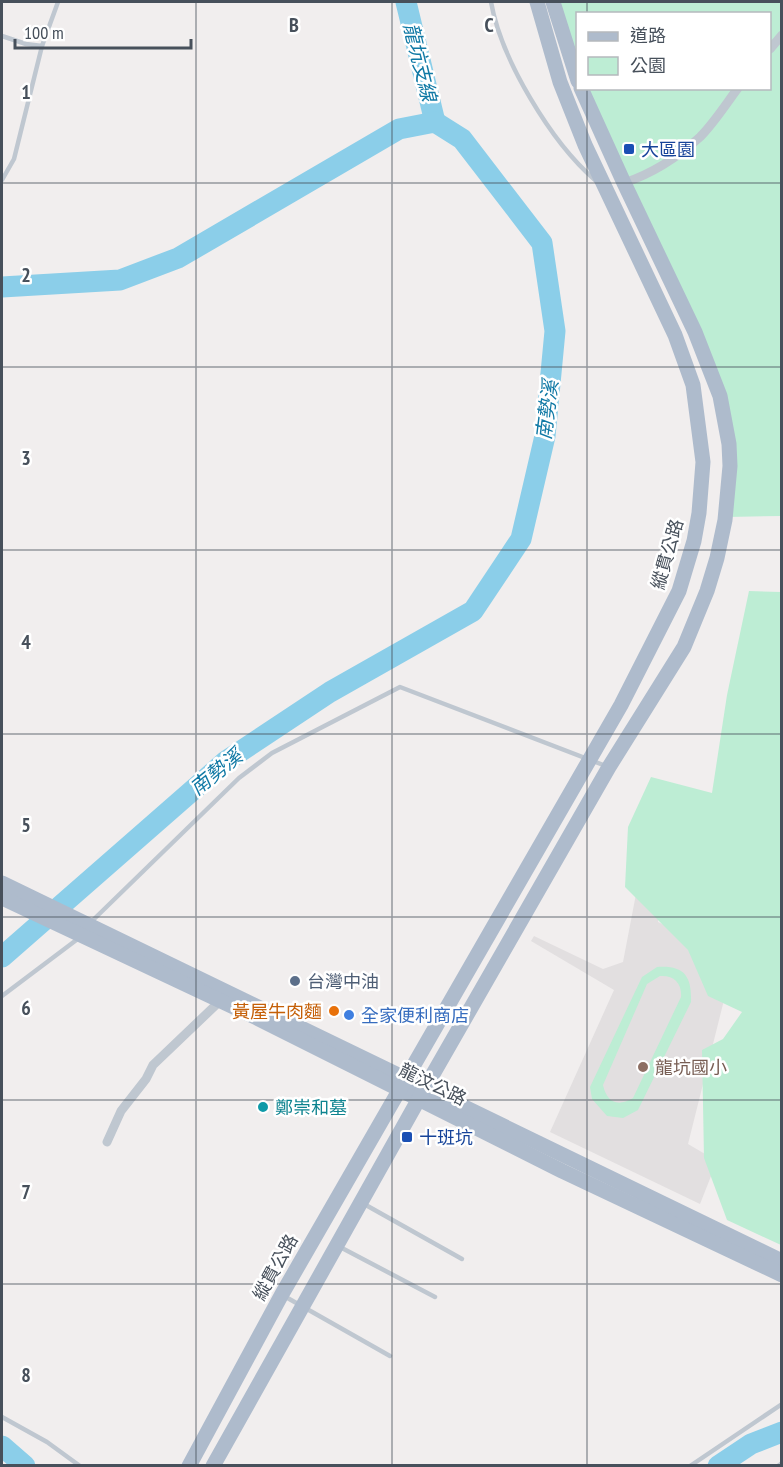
<svg xmlns="http://www.w3.org/2000/svg" width="783" height="1467" font-family="'PT Sans Narrow','Noto Sans TC',sans-serif">
  <style>
    .education { fill: #e2dfe0 }
    .green { fill: #bdedd4; fill-rule: evenodd }
    .lines { fill: none; stroke-linecap: round; stroke-linejoin: round }
    .river { stroke: #8bcee9; stroke-width: 21 }
    .service { stroke: #bfc7d0; stroke-width: 4.5 }
    .minor { stroke: #bfc7d0; stroke-width: 9 }
    .primary { stroke: #aebbcc; stroke-width: 15 }
    .grid { fill: none; stroke: #47505b; stroke-width: 1.5; stroke-opacity: 0.55 }
    .transit-dot { fill: #1a4fb4; stroke: #fff; stroke-width: 2 }
    .service-dot { fill: #5c6f8a; stroke: #fff; stroke-width: 2 }
    .food-dot { fill: #e8710a; stroke: #fff; stroke-width: 2 }
    .shop-dot { fill: #3f7fe0; stroke: #fff; stroke-width: 2 }
    .education-dot { fill: #8d6e63; stroke: #fff; stroke-width: 2 }
    .culture-dot { fill: #0f9aa8; stroke: #fff; stroke-width: 2 }
    .labels { text-anchor: middle; dominant-baseline: central; stroke-width: 5; stroke-linejoin: round; paint-order: stroke }
    .transit-label { font-size: 18px; fill: #164399; stroke: #fff; text-anchor: start }
    .street-label { font-size: 18px; fill: #47505b; stroke: #fff }
    .service-label { font-size: 18px; fill: #4e5e75; stroke: #fff; text-anchor: start }
    .food-label { font-size: 18px; fill: #c56008; stroke: #fff; text-anchor: end }
    .shop-label { font-size: 18px; fill: #366cbe; stroke: #fff; text-anchor: start }
    .education-label { font-size: 18px; fill: #785e54; stroke: #fff; text-anchor: start }
    .culture-label { font-size: 18px; fill: #0d838f; stroke: #fff; text-anchor: start }
    .water-label { font-size: 20px; font-style: italic; fill: #1079a5; stroke: #fff }
    .grid-label { font-size: 20px; text-anchor: middle; font-weight: bold; fill: #47505b; stroke: #fff; stroke-width: 5; stroke-linejoin: round; paint-order: stroke }
  </style>
  <rect width="100%" height="100%" fill="#f1eeee"/>
  <!-- education -->
  <polygon class="education" points="636,894 661,899 658,922 712,947 728,984 688,1144 717,1161 700,1204 550,1132 614,990 531,941 534,936 603,969 623,962"/>
  <!-- green -->
  <g class="green">
    <polygon points="552,2 781,2 781,516 727,517 722,421 699,342 583,89 770,88 770,14 578,14 577,74"/>
    <polygon points="749,591 781,592 781,1245 727,1220 704,1158 702,1050 723,1039 742,1012 708,996 688,950 625,887 628,827 651,777 712,793 727,695"/>
    <path d="M657,967C684,965 692,976 691,1002L638,1110L623,1118L607,1116L592,1099L590,1087L642,977ZM660,976C674,975 682,983 681,997L633,1098C618,1107 607,1103 603,1085L647,984Z"/>
  </g>
  <g class="lines">
    <!-- river -->
    <g class="river">
      <polyline points="406,2 435,122"/>
      <polyline points="2,287 120,280 178,258 399,129 435,122 462,139 542,243 555,331 545,436 521,539 473,611 330,692 226,761 2,957"/>
      <polyline points="2,1446 25,1466"/>
      <polyline points="718,1466 751,1444 782,1432"/>
    </g>
    <!-- service -->
    <g class="service">
      <path d="M491,2C501,59 551,142 595,180"/>
      <polyline points="2,36 26,44 42,46 58,2"/>
      <polyline points="2,180 14,159 42,46"/>
      <polyline points="91,922 239,778 272,753 400,687 606,766"/>
      <polyline points="2,996 79,938"/>
      <polyline points="364,1204 462,1259"/>
      <polyline points="340,1247 435,1297"/>
      <polyline points="284,1296 390,1356"/>
      <polyline points="2,1417 47,1442 80,1466"/>
      <polyline points="690,1466 782,1404"/>
      <polyline points="778,1466 782,1463"/>
    </g>
    <!-- minor -->
    <g class="minor">
      <polyline points="770,49 782,35"/>
      <path d="M624,183C651,174 678,157 700,137C714,123 726,104 738,88"/>
      <polyline points="107,1142 121,1111 146,1079 153,1065 220,1001"/>
    </g>
    <!-- primary -->
    <g class="primary">
      <polyline points="553,2 578,81"/>
      <polyline points="2,883 782,1261"/>
      <polyline points="2,898 257,1018 562,1171 782,1275"/>
      <polyline points="189,1466 282,1294 621,705 679,591 694,541 699,513 703,462 693,385 675,335 585,145 560,82 537,2"/>
      <polyline points="213,1466 425,1088 609,767 684,647 707,591 717,558 725,520 730,466 729,444 720,396 695,332 624,183 581,88"/>
    </g>
  </g>
  <!-- grid -->
  <path class="grid" d="M196,2V1466M392,2V1466M587,2V14M587,88V1466M2,183H782M2,367H782M2,550H782M2,734H782M2,917H782M2,1100H782M2,1284H782"/>
  <!-- markers -->
  <g class="transit-dot">
    <rect x="623" y="143" width="12" height="12" rx="3"/>
    <rect x="401" y="1131" width="12" height="12" rx="3"/>
  </g>
  <circle class="service-dot" cx="295" cy="981" r="6"/>
  <circle class="food-dot" cx="334" cy="1011" r="6"/>
  <circle class="shop-dot" cx="349" cy="1015" r="6"/>
  <circle class="education-dot" cx="643" cy="1067" r="6"/>
  <circle class="culture-dot" cx="263" cy="1107" r="6"/>
  <g class="labels">
    <!-- transit labels -->
    <g class="transit-label">
      <text x="641" y="149">大區園</text>
      <text x="419" y="1137">十班坑</text>
    </g>
    <!-- street labels -->
    <g class="street-label">
      <text transform="translate(667 554) rotate(-74)">縱貫公路</text>
      <text transform="translate(433 1084) rotate(26)">龍汶公路</text>
      <text transform="translate(275 1267) rotate(-61)">縱貫公路</text>
    </g>
    <!-- service labels -->
    <g class="service-label">
      <text x="307" y="981">台灣中油</text>
    </g>
    <!-- food labels -->
    <g class="food-label">
      <text x="322" y="1011">黃屋牛肉麵</text>
    </g>
    <!-- shop labels -->
    <g class="shop-label">
      <text x="361" y="1015">全家便利商店</text>
    </g>
    <!-- education labels -->
    <g class="education-label">
      <text x="655" y="1067">龍坑國小</text>
    </g>
    <!-- culture labels -->
    <g class="culture-label">
      <text x="275" y="1107">鄭崇和墓</text>
    </g>
    <!-- water labels -->
    <g class="water-label">
      <text transform="translate(420 62) rotate(76)">龍坑支線</text>
      <text transform="translate(547 410) rotate(-83)">南勢溪</text>
      <text transform="translate(216 772) rotate(-39)">南勢溪</text>
    </g>
  </g>
  <g class="grid-label">
    <text x="294" y="32">B</text>
    <text x="489" y="32">C</text>
    <text x="26" y="99">1</text>
    <text x="26" y="282">2</text>
    <text x="26" y="465">3</text>
    <text x="26" y="649">4</text>
    <text x="26" y="832">5</text>
    <text x="26" y="1015">6</text>
    <text x="26" y="1199">7</text>
    <text x="26" y="1382">8</text>
  </g>
  <!-- border -->
  <rect width="783" height="1467" fill="none" stroke="#47505b" stroke-width="6"/>
  <!-- legend -->
  <rect x="576" y="12" width="195" height="78" fill="#ffffff" stroke="#b5b9bd" stroke-width="1.5"/>
  <rect x="588" y="32" width="30" height="9" fill="#aebbcc" stroke="#b5b9bd" stroke-width="1.5"/>
  <text x="630" y="42" font-size="18" fill="#47505b">道路</text>
  <rect x="588" y="57" width="30" height="18" fill="#bdedd4" stroke="#b5b9bd" stroke-width="1.5"/>
  <text x="630" y="72" font-size="18" fill="#47505b">公園</text>
  <!-- scale -->
  <path d="M15 39v9h176v-9" fill="none" stroke="#47505b" stroke-width="3"/>
  <text x="24" y="39" font-size="18" fill="#47505b" stroke="#ffffff" stroke-width="4.5" paint-order="stroke">100 m</text>
</svg>
